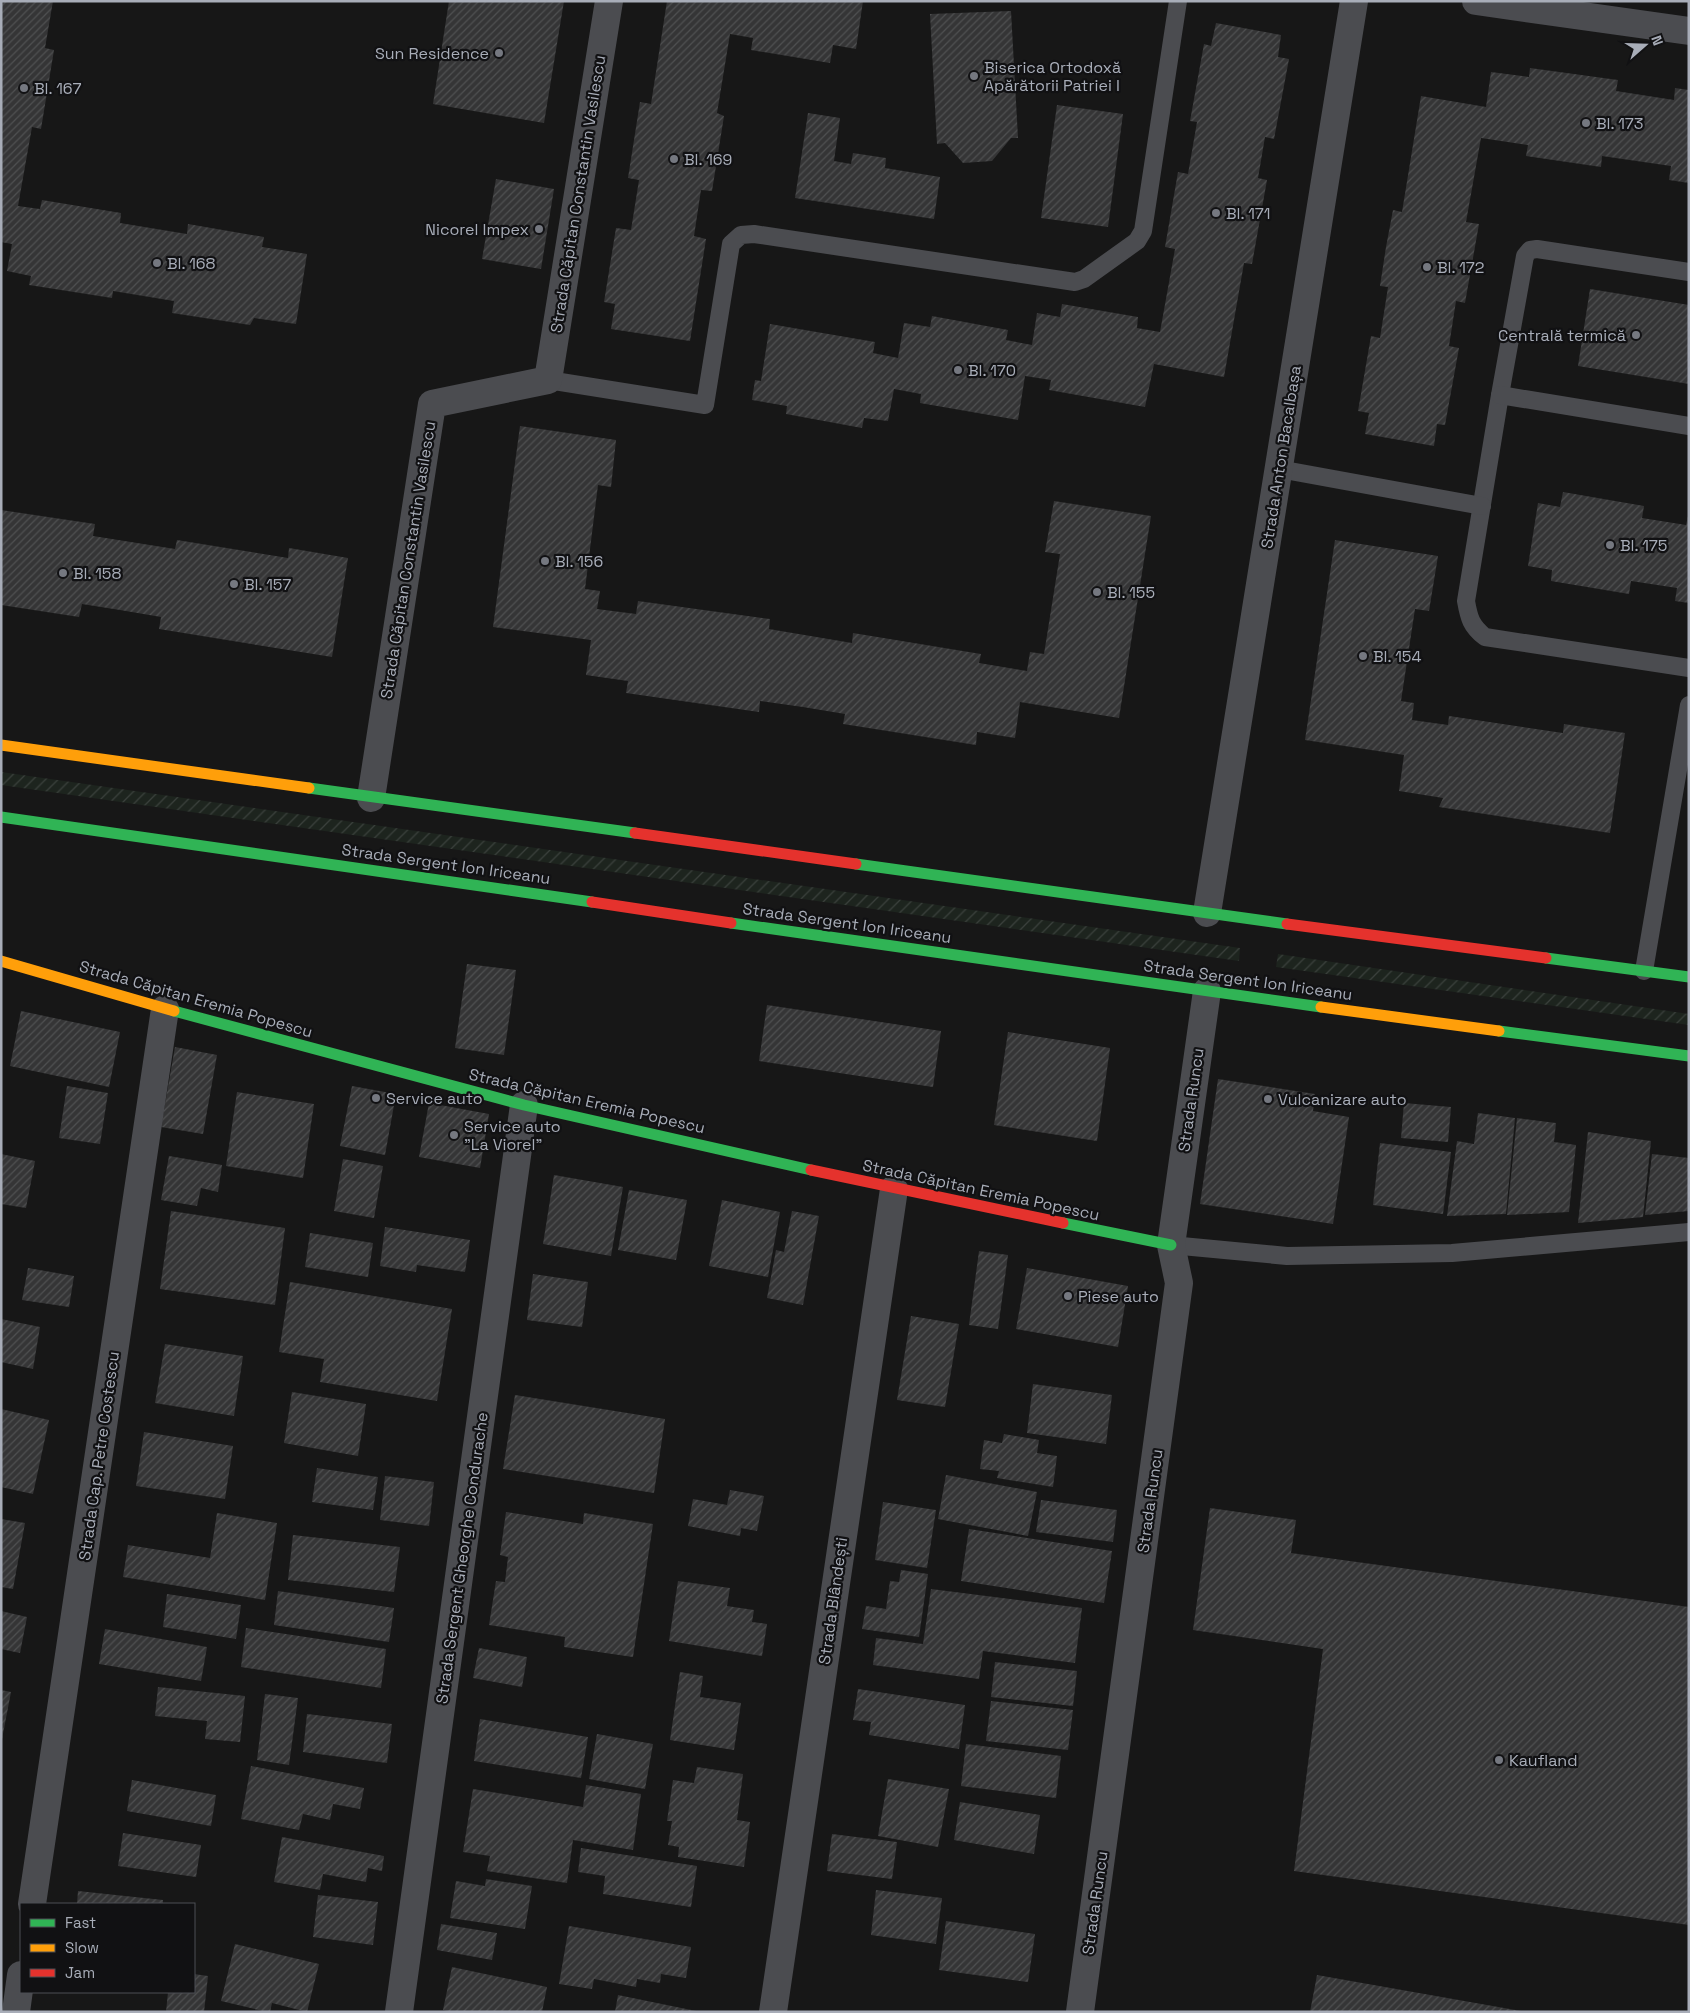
<svg xmlns="http://www.w3.org/2000/svg" width="1690" height="2013" font-family="'Space Grotesk',sans-serif">
  <style>
    .garden { fill: url(#garden-furrows) }
    .building { fill: url(#building-hatch) }
    .lines { fill: none; stroke-linecap: round; stroke-linejoin: round }
    .lane { stroke: #4b4c50; stroke-width: 18 }
    .street { stroke: #4b4c50; stroke-width: 28 }
    .fast { stroke: #30b455; stroke-width: 11 }
    .slow { stroke: #ff9f0a; stroke-width: 11 }
    .jam { stroke: #e5322d; stroke-width: 11 }
    .poi-dot { fill: #757880; stroke: #111113; stroke-width: 2 }
    .labels { text-anchor: middle; dominant-baseline: central; stroke-width: 4.5; stroke-linejoin: round; paint-order: stroke }
    .poi-label { font-size: 16px; fill: #a8adb8; stroke: #111113; text-anchor: start }
    .street-label { font-size: 16px; fill: #a8adb8; stroke: #111113 }
  </style>
  <defs>
    <pattern id="garden-furrows" width="10" height="10" patternUnits="userSpaceOnUse" patternTransform="scale(1.25)"><rect width="10" height="10" fill="#1d241e"/><path d="M-1 1l2-2M0 10L10 0M9 11l2-2" fill="none" stroke="#3b413d"/></pattern>
    <pattern id="building-hatch" width="6" height="6" patternUnits="userSpaceOnUse" patternTransform="scale(1.25)"><rect width="6" height="6" fill="#353536"/><path d="M-1 1l2-2M0 6l6-6M5 7l2-2" fill="none" stroke="#4f5051"/></pattern>
  </defs>
  <rect width="100%" height="100%" fill="#171717"/>
  <!-- garden -->
  <g class="garden">
    <polygon points="1,772 1240,948 1239,961 1,785"/>
    <polygon points="1278,954 1689,1014 1689,1025 1276,967"/>
  </g>
  <!-- building -->
  <g class="building">
    <polygon points="1,1 53,1 45,48 54,50 41,129 32,127 18,206 40,209 42,200 121,213 120,223 187,234 188,224 264,237 262,247 307,254 296,324 254,318 250,325 172,313 174,301 113,291 112,298 29,285 31,276 7,271 12,244 1,242"/>
    <polygon points="449,1 564,1 544,123 433,104"/>
    <polygon points="667,1 863,1 856,49 833,45 830,63 751,50 753,38 730,34 717,113 724,116 712,191 701,190 694,236 706,239 690,341 611,329 615,304 604,302 616,228 631,230 639,180 628,178 640,102 651,104"/>
    <polygon points="1011,11 1018,138 1011,138 992,161 963,163 945,143 937,144 930,14"/>
    <polygon points="1216,23 1281,35 1278,57 1289,59 1274,139 1265,137 1258,178 1267,180 1252,264 1244,263 1224,377 1154,364 1145,407 1049,390 1051,380 1025,376 1018,420 920,403 921,394 894,389 888,421 864,418 862,428 786,414 787,406 752,400 755,380 761,381 770,324 875,342 873,353 898,358 904,323 930,327 932,316 1008,330 1006,340 1032,345 1037,313 1060,317 1062,304 1138,317 1137,328 1160,332 1175,249 1165,247 1178,172 1188,174 1197,122 1190,121 1204,44 1211,46"/>
    <polygon points="1530,68 1618,80 1616,91 1674,100 1675,88 1689,90 1689,183 1669,180 1671,166 1602,156 1601,167 1526,156 1528,145 1481,138 1466,222 1479,224 1465,303 1456,301 1449,346 1459,348 1445,425 1437,424 1434,446 1365,434 1369,413 1358,411 1371,336 1380,338 1388,287 1380,286 1386,247 1393,210 1402,212 1421,96 1486,107 1491,72 1529,77"/>
    <polygon points="1057,105 1123,114 1108,227 1041,218"/>
    <polygon points="808,113 840,118 834,161 851,164 853,153 886,158 885,168 940,177 934,219 795,198"/>
    <polygon points="496,179 554,189 541,269 482,259"/>
    <polygon points="1590,289 1689,305 1689,384 1578,366"/>
    <polygon points="520,426 616,440 611,487 598,485 585,589 600,591 597,609 636,614 638,601 770,619 769,629 852,643 853,633 981,654 979,663 1027,671 1030,652 1044,654 1060,554 1045,552 1054,501 1151,516 1119,718 1020,702 1015,738 977,732 976,745 843,724 845,714 803,707 760,701 759,712 626,693 628,681 586,675 591,640 493,627"/>
    <polygon points="1563,492 1644,506 1642,518 1686,525 1689,512 1689,603 1675,601 1677,588 1631,581 1629,594 1551,581 1552,570 1528,566 1538,503 1560,507"/>
    <polygon points="1,510 95,524 93,536 175,549 177,540 288,558 289,548 348,558 332,657 159,629 161,617 120,610 82,604 79,617 1,605"/>
    <polygon points="1335,540 1438,556 1429,611 1415,609 1401,701 1414,703 1412,720 1448,725 1449,716 1563,733 1564,724 1625,733 1610,833 1439,807 1443,798 1399,791 1404,755 1305,740"/>
    <polygon points="467,964 516,970 504,1055 455,1048"/>
    <polygon points="767,1005 941,1031 933,1087 759,1061"/>
    <polygon points="21,1011 120,1032 109,1087 10,1066"/>
    <polygon points="1008,1032 1110,1048 1097,1141 994,1125"/>
    <polygon points="175,1047 217,1055 203,1134 161,1127"/>
    <polygon points="1218,1079 1315,1094 1313,1111 1349,1117 1333,1224 1200,1204"/>
    <polygon points="67,1086 108,1093 100,1144 59,1138"/>
    <polygon points="352,1086 396,1094 385,1155 340,1146"/>
    <polygon points="237,1092 314,1104 303,1178 226,1166"/>
    <polygon points="429,1103 489,1114 480,1168 419,1157"/>
    <polygon points="1404,1103 1451,1107 1448,1142 1401,1138"/>
    <polygon points="1478,1113 1515,1118 1506,1214 1447,1216 1457,1141 1474,1144"/>
    <polygon points="1517,1118 1556,1123 1554,1142 1576,1145 1569,1212 1507,1215"/>
    <polygon points="1588,1132 1651,1141 1643,1217 1578,1223"/>
    <polygon points="1380,1143 1451,1152 1443,1214 1373,1205"/>
    <polygon points="1,1154 35,1161 26,1208 1,1204"/>
    <polygon points="1652,1154 1689,1158 1689,1211 1645,1215"/>
    <polygon points="169,1156 222,1165 218,1192 201,1188 197,1206 161,1200"/>
    <polygon points="343,1159 383,1166 374,1218 334,1211"/>
    <polygon points="554,1175 623,1187 611,1256 543,1244"/>
    <polygon points="629,1190 687,1200 676,1260 618,1250"/>
    <polygon points="722,1200 780,1212 768,1277 709,1266"/>
    <polygon points="171,1211 285,1228 275,1305 160,1289"/>
    <polygon points="792,1211 819,1216 803,1305 767,1298 776,1250 784,1252"/>
    <polygon points="385,1227 470,1240 465,1272 417,1265 416,1272 380,1266"/>
    <polygon points="310,1233 373,1243 368,1277 305,1267"/>
    <polygon points="979,1251 1008,1255 998,1329 969,1325"/>
    <polygon points="28,1268 74,1276 69,1307 22,1300"/>
    <polygon points="1027,1268 1128,1286 1118,1347 1016,1329"/>
    <polygon points="533,1274 588,1282 582,1327 527,1320"/>
    <polygon points="290,1282 452,1309 437,1401 320,1382 324,1359 279,1352"/>
    <polygon points="911,1316 959,1324 945,1407 897,1400"/>
    <polygon points="1,1319 40,1327 33,1369 1,1362"/>
    <polygon points="165,1344 243,1356 234,1416 155,1403"/>
    <polygon points="1033,1384 1112,1395 1106,1444 1027,1433"/>
    <polygon points="292,1392 366,1404 358,1456 284,1443"/>
    <polygon points="515,1395 665,1419 654,1493 503,1469"/>
    <polygon points="1,1409 49,1420 33,1494 1,1487"/>
    <polygon points="144,1432 233,1446 225,1499 136,1486"/>
    <polygon points="1004,1434 1039,1440 1037,1453 1057,1456 1053,1487 997,1478 999,1471 980,1469 984,1440 1002,1443"/>
    <polygon points="317,1468 378,1477 373,1510 312,1502"/>
    <polygon points="946,1475 1037,1492 1028,1536 938,1519"/>
    <polygon points="385,1476 434,1482 429,1526 380,1520"/>
    <polygon points="730,1490 764,1496 757,1531 741,1528 740,1536 688,1526 693,1499 727,1505"/>
    <polygon points="1041,1500 1117,1510 1113,1542 1036,1532"/>
    <polygon points="883,1502 936,1510 927,1568 875,1560"/>
    <polygon points="1210,1508 1296,1520 1291,1553 1689,1607 1689,1925 1294,1871 1323,1649 1193,1630"/>
    <polygon points="506,1512 583,1524 584,1513 653,1524 633,1657 564,1647 565,1637 489,1625 496,1581 505,1582 508,1557 500,1555"/>
    <polygon points="217,1513 277,1523 265,1600 123,1577 128,1545 210,1558"/>
    <polygon points="1,1519 25,1523 13,1589 1,1587"/>
    <polygon points="969,1529 1112,1551 1104,1603 961,1581"/>
    <polygon points="293,1535 400,1547 394,1592 288,1580"/>
    <polygon points="901,1570 928,1574 919,1637 862,1629 866,1606 886,1609 890,1581 899,1582"/>
    <polygon points="678,1581 730,1588 727,1606 754,1610 752,1622 767,1624 762,1656 669,1641"/>
    <polygon points="931,1589 1082,1608 1075,1663 983,1651 979,1679 873,1665 876,1638 923,1644"/>
    <polygon points="278,1591 394,1608 389,1642 274,1625"/>
    <polygon points="167,1594 241,1605 236,1639 163,1627"/>
    <polygon points="1,1611 27,1617 20,1653 1,1649"/>
    <polygon points="246,1628 386,1649 381,1688 241,1667"/>
    <polygon points="105,1629 207,1647 201,1681 99,1664"/>
    <polygon points="479,1648 527,1657 522,1687 473,1678"/>
    <polygon points="995,1662 1077,1671 1073,1706 991,1697"/>
    <polygon points="680,1672 703,1676 700,1697 741,1703 734,1750 670,1740"/>
    <polygon points="158,1687 245,1696 240,1742 205,1739 207,1721 155,1716"/>
    <polygon points="858,1689 965,1705 959,1749 869,1735 871,1722 853,1720"/>
    <polygon points="1,1690 11,1692 2,1739 1,1739"/>
    <polygon points="265,1694 298,1698 289,1765 257,1760"/>
    <polygon points="991,1701 1073,1710 1068,1750 986,1741"/>
    <polygon points="307,1714 392,1724 387,1763 303,1752"/>
    <polygon points="480,1719 588,1737 581,1778 474,1761"/>
    <polygon points="597,1734 653,1744 645,1789 589,1779"/>
    <polygon points="966,1744 1061,1756 1056,1798 961,1786"/>
    <polygon points="251,1766 364,1788 360,1809 333,1804 330,1820 303,1814 299,1830 241,1819"/>
    <polygon points="697,1767 743,1774 737,1820 750,1822 744,1867 678,1857 679,1847 668,1845 672,1821 667,1821 673,1780 694,1783"/>
    <polygon points="888,1779 949,1789 938,1847 878,1836"/>
    <polygon points="132,1780 216,1795 211,1826 127,1811"/>
    <polygon points="586,1785 641,1794 633,1850 573,1840 567,1883 487,1871 490,1856 463,1852 473,1789 583,1807"/>
    <polygon points="960,1802 1040,1815 1034,1854 954,1840"/>
    <polygon points="123,1833 201,1845 196,1877 118,1866"/>
    <polygon points="832,1834 897,1842 892,1879 827,1871"/>
    <polygon points="282,1837 384,1856 382,1871 368,1868 366,1882 323,1874 320,1890 274,1882"/>
    <polygon points="581,1848 697,1866 691,1907 603,1894 605,1876 578,1872"/>
    <polygon points="486,1879 532,1886 525,1929 450,1918 456,1881 485,1886"/>
    <polygon points="876,1890 942,1898 936,1944 871,1935"/>
    <polygon points="78,1891 163,1900 163,1904 77,1904"/>
    <polygon points="318,1895 378,1902 373,1945 313,1937"/>
    <polygon points="946,1921 1035,1934 1028,1982 939,1970"/>
    <polygon points="441,1924 497,1933 492,1960 437,1950"/>
    <polygon points="569,1926 691,1947 686,1978 661,1974 660,1983 637,1979 636,1987 594,1979 592,1989 559,1984"/>
    <polygon points="235,1944 319,1964 307,2012 272,2003 270,2012 267,2012 221,2001"/>
    <polygon points="452,1967 547,1987 542,2012 451,2012 443,2010"/>
    <polygon points="194,1974 208,1976 204,2012 166,2012 168,1992 194,1992"/>
    <polygon points="1317,1975 1521,2011 1521,2012 1310,2012"/>
    <polygon points="618,1995 696,2011 696,2012 615,2012"/>
  </g>
  <g class="lines">
    <!-- lane -->
    <g class="lane">
      <path d="M1689,272L1537,249L1530,250L1525,256L1500,395L1466,601C1469,618 1471,626 1485,637L1689,668"/>
      <polyline points="548,380 705,405 731,244 741,235 754,234 1075,282 1084,279 1137,241 1143,231 1178,1"/>
      <polyline points="1500,395 1689,426"/>
      <polyline points="1279,469 1482,506"/>
      <polyline points="1644,971 1689,705"/>
      <polyline points="1171,1245 1287,1256 1452,1253 1689,1232"/>
    </g>
    <!-- street -->
    <g class="street">
      <polyline points="1476,1 1689,31"/>
      <polyline points="371,798 432,404 548,380 609,1"/>
      <polyline points="1207,913 1354,1"/>
      <polyline points="32,1904 165,1009"/>
      <polyline points="16,2012 21,1975"/>
      <polyline points="399,2012 524,1105"/>
      <polyline points="773,2012 894,1189"/>
      <polyline points="1080,2012 1179,1283 1171,1245 1207,991"/>
    </g>
    <!-- fast -->
    <g class="fast">
      <polyline points="309,788 635,833"/>
      <polyline points="1,817 592,902"/>
      <polyline points="856,864 1287,924"/>
      <polyline points="731,923 1321,1007"/>
      <polyline points="1546,958 1689,977"/>
      <polyline points="174,1011 524,1105 811,1170"/>
      <polyline points="1499,1031 1689,1056"/>
      <polyline points="1063,1223 1171,1245"/>
    </g>
    <!-- slow -->
    <g class="slow">
      <polyline points="1,745 309,788"/>
      <polyline points="1,961 174,1011"/>
      <polyline points="1321,1007 1499,1031"/>
    </g>
    <!-- jam -->
    <g class="jam">
      <polyline points="635,833 856,864"/>
      <polyline points="592,902 731,923"/>
      <polyline points="1287,924 1546,958"/>
      <polyline points="811,1170 1063,1223"/>
    </g>
  </g>
  <!-- markers -->
  <g class="poi-dot">
    <circle cx="499" cy="53" r="5"/>
    <circle cx="974" cy="76" r="5"/>
    <circle cx="24" cy="88" r="5"/>
    <circle cx="1586" cy="123" r="5"/>
    <circle cx="674" cy="159" r="5"/>
    <circle cx="1216" cy="213" r="5"/>
    <circle cx="539" cy="229" r="5"/>
    <circle cx="157" cy="263" r="5"/>
    <circle cx="1427" cy="267" r="5"/>
    <circle cx="1636" cy="335" r="5"/>
    <circle cx="958" cy="370" r="5"/>
    <circle cx="1610" cy="545" r="5"/>
    <circle cx="545" cy="561" r="5"/>
    <circle cx="63" cy="573" r="5"/>
    <circle cx="234" cy="584" r="5"/>
    <circle cx="1097" cy="592" r="5"/>
    <circle cx="1363" cy="656" r="5"/>
    <circle cx="376" cy="1098" r="5"/>
    <circle cx="1268" cy="1099" r="5"/>
    <circle cx="454" cy="1135" r="5"/>
    <circle cx="1068" cy="1296" r="5"/>
    <circle cx="1499" cy="1760" r="5"/>
  </g>
  <g class="labels">
    <!-- poi labels -->
    <g class="poi-label">
      <text x="489" y="53" text-anchor="end">Sun Residence</text>
      <text x="984" y="67">Biserica Ortodoxă<tspan x="984" dy="18">Apărătorii Patriei I</tspan></text>
      <text x="34" y="88">Bl. 167</text>
      <text x="1596" y="123">Bl. 173</text>
      <text x="684" y="159">Bl. 169</text>
      <text x="1226" y="213">Bl. 171</text>
      <text x="529" y="229" text-anchor="end">Nicorel Impex</text>
      <text x="167" y="263">Bl. 168</text>
      <text x="1437" y="267">Bl. 172</text>
      <text x="1626" y="335" text-anchor="end">Centrală termică</text>
      <text x="968" y="370">Bl. 170</text>
      <text x="1620" y="545">Bl. 175</text>
      <text x="555" y="561">Bl. 156</text>
      <text x="73" y="573">Bl. 158</text>
      <text x="244" y="584">Bl. 157</text>
      <text x="1107" y="592">Bl. 155</text>
      <text x="1373" y="656">Bl. 154</text>
      <text x="386" y="1098">Service auto</text>
      <text x="1278" y="1099">Vulcanizare auto</text>
      <text x="464" y="1126">Service auto<tspan x="464" dy="18">"La Viorel"</tspan></text>
      <text x="1078" y="1296">Piese auto</text>
      <text x="1509" y="1760">Kaufland</text>
    </g>
    <!-- street labels -->
    <g class="street-label">
      <text transform="translate(578 194) rotate(-81)">Strada Căpitan Constantin Vasilescu</text>
      <text transform="translate(1281 457) rotate(-81)">Strada Anton Bacalbașa</text>
      <text transform="translate(408 560) rotate(-81)">Strada Căpitan Constantin Vasilescu</text>
      <text transform="translate(446 864) rotate(8)">Strada Sergent Ion Iriceanu</text>
      <text transform="translate(847 923) rotate(8)">Strada Sergent Ion Iriceanu</text>
      <text transform="translate(1248 980) rotate(8)">Strada Sergent Ion Iriceanu</text>
      <text transform="translate(196 999) rotate(16)">Strada Căpitan Eremia Popescu</text>
      <text transform="translate(1191 1100) rotate(-82)">Strada Runcu</text>
      <text transform="translate(587 1101) rotate(13)">Strada Căpitan Eremia Popescu</text>
      <text transform="translate(981 1190) rotate(12)">Strada Căpitan Eremia Popescu</text>
      <text transform="translate(99 1456) rotate(-82)">Strada Cap. Petre Costescu</text>
      <text transform="translate(1150 1501) rotate(-82)">Strada Runcu</text>
      <text transform="translate(462 1558) rotate(-82)">Strada Sergent Gheorghe Condurache</text>
      <text transform="translate(833 1601) rotate(-82)">Strada Blândești</text>
      <text transform="translate(1095 1903) rotate(-82)">Strada Runcu</text>
    </g>
  </g>
  <!-- border -->
  <rect width="1690" height="2013" fill="none" stroke="#a8adb8" stroke-width="5"/>
  <!-- legend -->
  <rect x="20" y="1903" width="175" height="90" fill="#111113" stroke="#4d4f55"/>
  <rect x="30" y="1919" width="25" height="8" fill="#30b455" stroke="#4d4f55"/>
  <text x="65" y="1928" font-size="15" fill="#a8adb8">Fast</text>
  <rect x="30" y="1944" width="25" height="8" fill="#ff9f0a" stroke="#4d4f55"/>
  <text x="65" y="1953" font-size="15" fill="#a8adb8">Slow</text>
  <rect x="30" y="1969" width="25" height="8" fill="#e5322d" stroke="#4d4f55"/>
  <text x="65" y="1978" font-size="15" fill="#a8adb8">Jam</text>
  <!-- north arrow -->
  <g transform="translate(1645 45) rotate(70)" stroke="#111113" stroke-width="4" paint-order="stroke">
  <path d="M0-4L9 19L0 12L-9 19Z" fill="#a8adb8"/>
  <text y="-8" font-size="14" font-weight="bold" text-anchor="middle" fill="#a8adb8">N</text>
  </g>
</svg>
